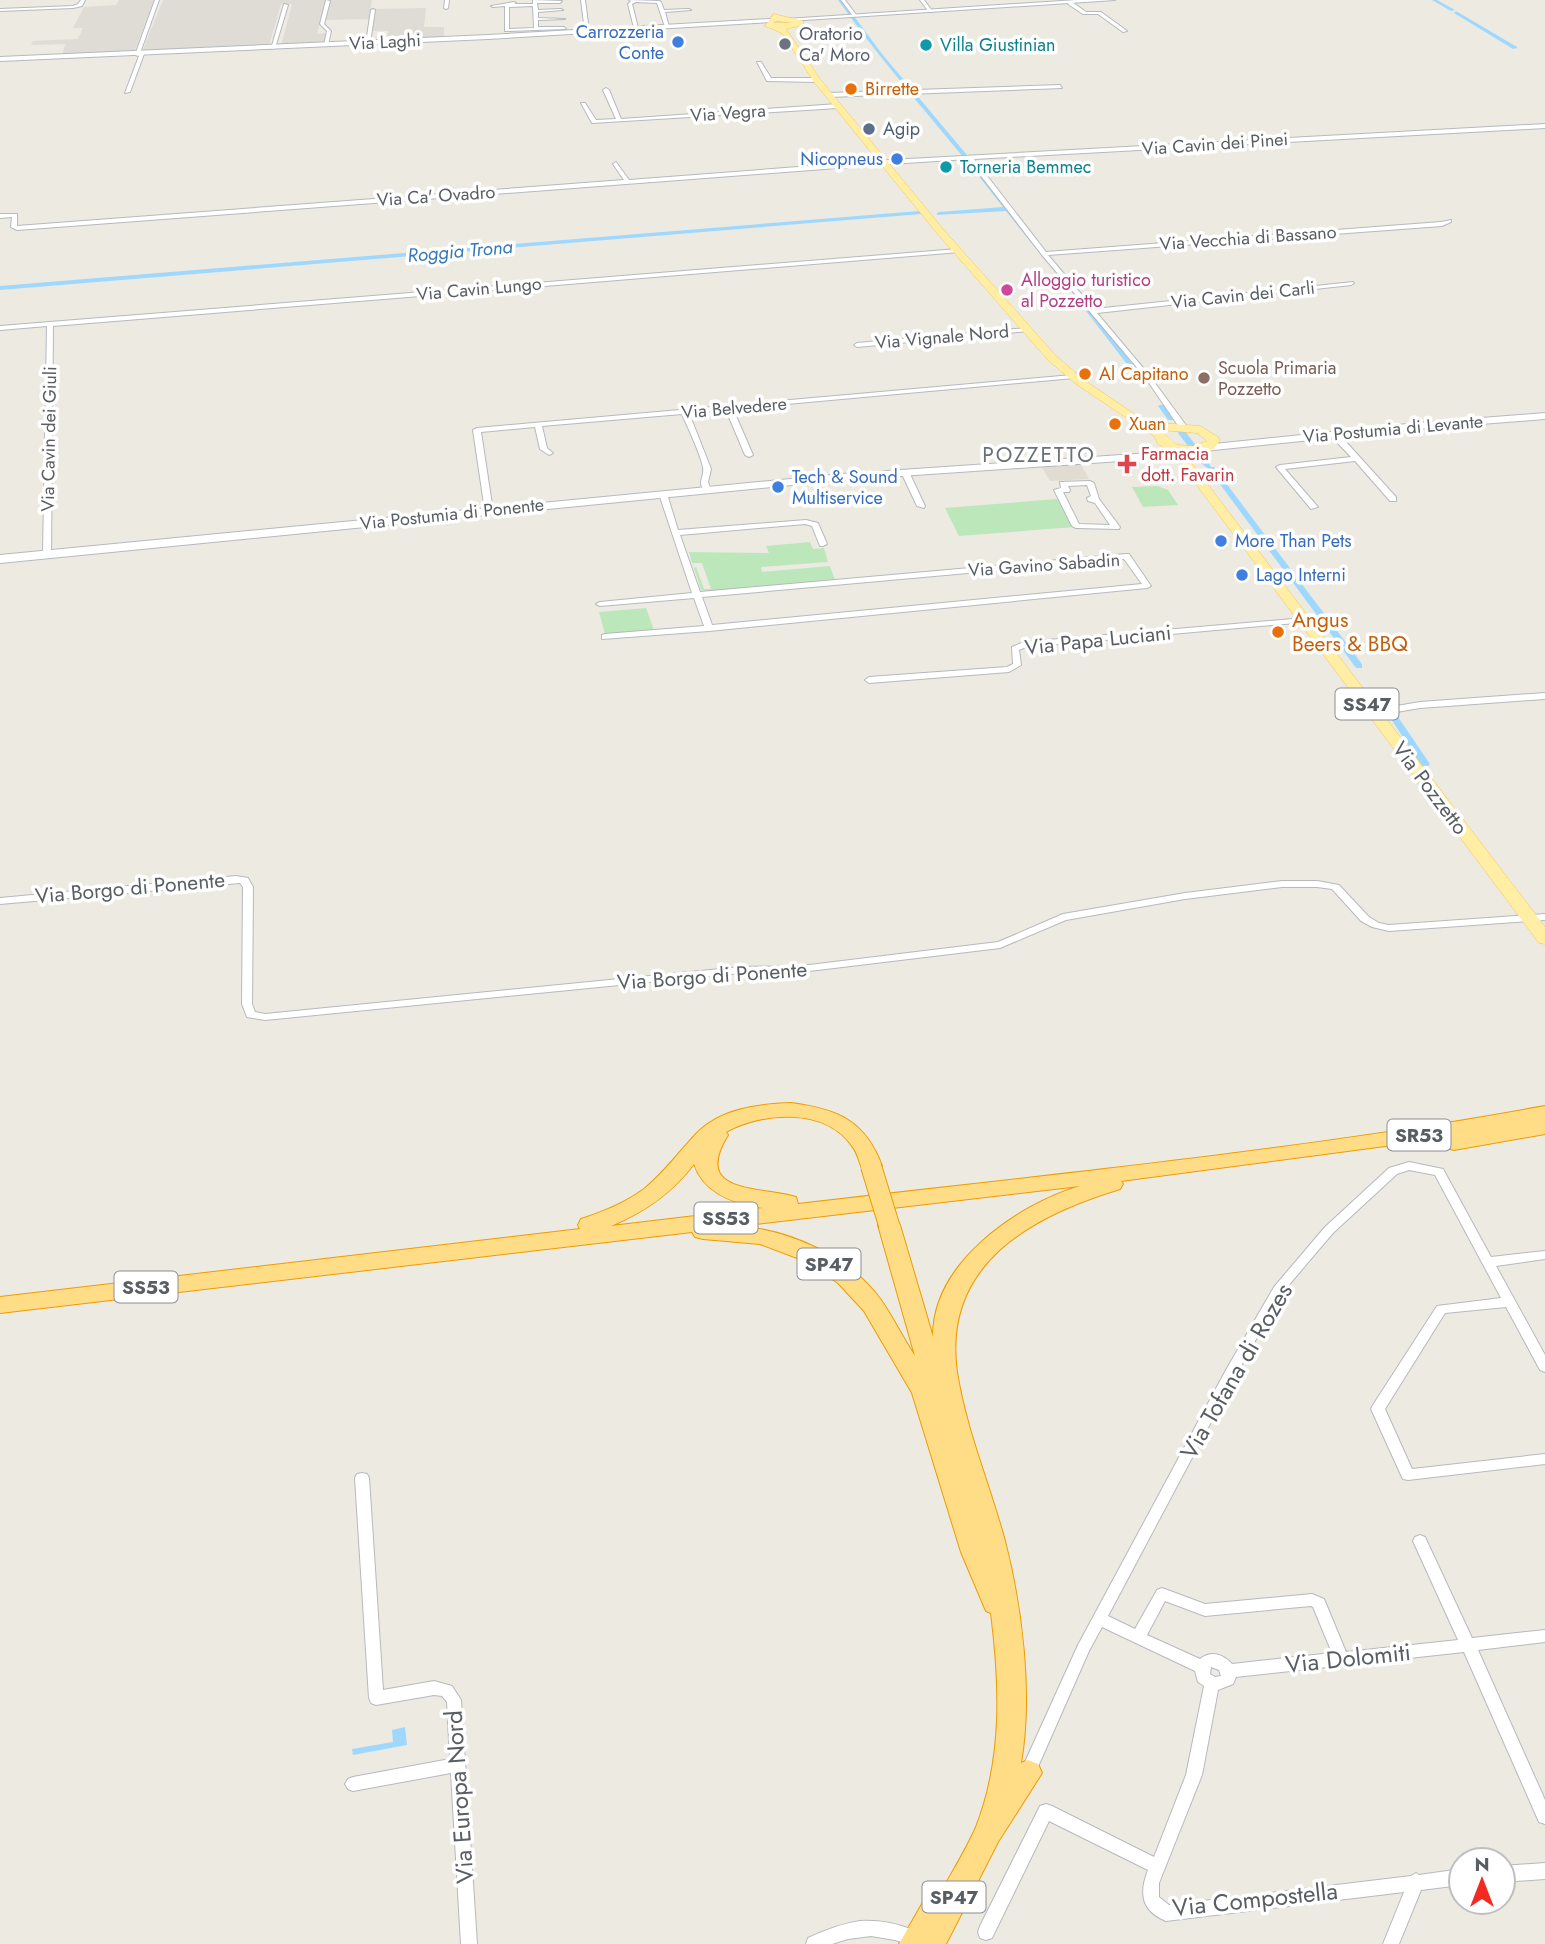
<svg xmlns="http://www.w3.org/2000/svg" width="1545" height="1944" font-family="Jost,sans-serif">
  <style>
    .industrial { fill: #dedcd5 }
    .education { fill: #e0dcd1 }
    .green { fill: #bce7bb }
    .water { fill: #9fd8ff }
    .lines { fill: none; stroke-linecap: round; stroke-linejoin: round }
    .canal { fill: #9fd8ff; fill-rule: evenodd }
    .street-casing { stroke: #b6b9be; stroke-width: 2 }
    .secondary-casing { stroke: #b5b9bf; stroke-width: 2 }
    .primary-casing { stroke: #f9c44e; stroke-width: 1 }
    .highway-casing { stroke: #ee9c00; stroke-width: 2 }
    .street { fill: #fff; fill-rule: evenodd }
    .secondary { fill: #fff; fill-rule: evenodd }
    .primary { fill: #ffeea4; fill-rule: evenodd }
    .highway { fill: #ffdd86; fill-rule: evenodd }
    .highway-bridge-casing { stroke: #ee9c00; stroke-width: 22; stroke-linecap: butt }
    .highway-bridge { stroke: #ffdd86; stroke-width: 20 }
    .shop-dot { fill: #3f7fe0; stroke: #fff; stroke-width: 2.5 }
    .worship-dot { fill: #6b7280; stroke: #fff; stroke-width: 2.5 }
    .culture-dot { fill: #0f9aa8; stroke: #fff; stroke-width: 2.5 }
    .food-dot { fill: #e8710a; stroke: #fff; stroke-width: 2.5 }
    .service-dot { fill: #5c6f8a; stroke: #fff; stroke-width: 2.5 }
    .hotel-dot { fill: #d1479c; stroke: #fff; stroke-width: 2.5 }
    .education-dot { fill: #8d6e63; stroke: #fff; stroke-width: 2.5 }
    .health-dot { fill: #e0444e; stroke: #fff; stroke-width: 2.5 }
    .labels { text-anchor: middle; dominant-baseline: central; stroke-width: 7; stroke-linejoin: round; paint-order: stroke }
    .far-shop-label { font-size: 18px; fill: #366cbe; stroke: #fff; text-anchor: start }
    .far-worship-label { font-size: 18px; fill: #5b616d; stroke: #fff; text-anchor: start }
    .far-street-label { font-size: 18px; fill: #595e63; stroke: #fff }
    .far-culture-label { font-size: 18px; fill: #0d838f; stroke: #fff; text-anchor: start }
    .far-food-label { font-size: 18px; fill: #c56008; stroke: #fff; text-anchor: start }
    .far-service-label { font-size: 18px; fill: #4e5e75; stroke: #fff; text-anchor: start }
    .far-hotel-label { font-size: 18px; fill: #b23c85; stroke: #fff; text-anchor: start }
    .far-education-label { font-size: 18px; fill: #785e54; stroke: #fff; text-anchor: start }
    .far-health-label { font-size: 18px; fill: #be3a42; stroke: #fff; text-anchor: start }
    .far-water-label { font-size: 19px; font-style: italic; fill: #3779b7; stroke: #fff }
    .shield { fill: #fff; stroke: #8b8e92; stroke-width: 2 }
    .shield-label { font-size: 19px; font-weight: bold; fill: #595e63 }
    .far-quarter-label { font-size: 21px; letter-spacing: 2px; fill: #6a7075; stroke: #fff }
    .food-label { font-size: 21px; fill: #c56008; stroke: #fff; text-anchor: start }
    .street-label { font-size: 21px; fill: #595e63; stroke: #fff }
    .near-street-label { font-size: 24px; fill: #595e63; stroke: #fff }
  </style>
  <rect width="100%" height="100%" fill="#edeae1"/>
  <!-- industrial -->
  <g class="industrial">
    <polygon points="119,0 154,0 134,53 62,56 65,44 31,45 33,41 78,39 83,28 73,28 84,7 116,5"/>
    <polygon points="163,0 372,0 369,19 326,20 329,1 325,1 317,34 327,33 324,44 281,46 292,4 281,4 269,46 142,52"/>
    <polygon points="426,8 424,27 444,27 444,38 403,40 402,36 387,36 388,31 372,31 376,9"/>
  </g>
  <!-- education -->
  <polygon class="education" points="1080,463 1089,479 1050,481 1041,466"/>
  <!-- green -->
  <g class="green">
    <polygon points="1157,486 1168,490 1178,505 1143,507 1132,487"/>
    <polygon points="1057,499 1074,527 959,536 945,508"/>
    <polygon points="810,542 813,549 824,548 828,562 761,567 762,572 830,566 835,580 705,591 701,590 694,568 696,567 704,589 711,589 702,563 692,563 689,552 769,553 766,546"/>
    <polygon points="646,608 654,630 605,634 599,612"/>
  </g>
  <!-- water -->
  <polygon class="water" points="405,1727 407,1745 353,1755 352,1749 393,1742 392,1730"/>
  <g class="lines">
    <!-- canal -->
    <g class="canal">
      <path d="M838,0H842L882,54L967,155V157H963C934,122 904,86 877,52C863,35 851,17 838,0Z"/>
      <polygon points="1432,0 1437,0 1455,10 1451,11"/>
      <polygon points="1456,11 1517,47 1517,48 1513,49 1454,13"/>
      <polygon points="968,157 1049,258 1049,260 1045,260 1006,211 937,215 937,213 939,212 1003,207 966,160 965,159"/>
      <polygon points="919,211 921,212 921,214 0,290 0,286"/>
      <polygon points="1073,292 1077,292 1147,383 1147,385 1143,385 1073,294"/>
      <polygon points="1160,405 1164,405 1175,418 1174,420 1168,420 1158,406"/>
      <polygon points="1179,431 1185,431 1195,444 1194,446 1188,446 1178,433"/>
      <path d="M1196,452H1202L1211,467H1214L1362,664V668H1356L1208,468C1203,466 1196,457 1196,452Z"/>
      <polygon points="1392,711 1396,714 1430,764 1428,766 1422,766 1420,764 1388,714"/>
    </g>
    <!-- street casing -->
    <g class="street-casing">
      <g id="street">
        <polygon points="81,0 85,0 82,6 73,8 0,11 0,9 73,6 78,4"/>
        <polygon points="155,0 159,0 140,53 144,54 130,92 125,93 139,56 135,55"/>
        <polygon points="326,0 330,1 324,24 331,31 328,45 326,46 324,45 327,31 320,24"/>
        <polygon points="445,0 449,0 448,8 446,9 444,8"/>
        <path d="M533,0L562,1L560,3H537L538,10L561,9L563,10L538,12V18L565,19L538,20V27H564L566,29L505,31V6L493,7L491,6L514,2L516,3L514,4H533ZM533,6L534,28L509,29V7Z"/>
        <polygon points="581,0 585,0 589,31 587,32 585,31"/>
        <polygon points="629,0 659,1 661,2 664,10 689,9 691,10 665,12 669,27 667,28 665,27 657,3 636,2 632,4 638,28 636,29 634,28 628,4 631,1"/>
        <polygon points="841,0 845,0 857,16 853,16"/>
        <polygon points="920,0 924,0 933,12 929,12"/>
        <polygon points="1068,2 1072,2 1086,12 1101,12 1127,31 1123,32 1098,14 1083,14 1068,4"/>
        <polygon points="284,4 288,5 275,48 271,49"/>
        <polygon points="373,9 375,10 370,43 368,44 366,43 371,10"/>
        <polygon points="757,62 761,62 771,78 817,78 820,80 817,82 767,81"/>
        <polygon points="1060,85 1062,88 829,97 826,95 829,93"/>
        <polygon points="606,88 609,90 621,119 838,104 841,106 838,108 592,123 581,103 585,103 596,120 616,119 603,90"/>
        <polygon points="1545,124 1545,128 974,159 1046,252 1441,222 1451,220 1451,222 1442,226 1048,255 1094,309 1353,282 1354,283 1351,285 1097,313 1149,375 1188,428 1184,430 1181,430 1145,377 1042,255 968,159 890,164 17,230 11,227 12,217 0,218 0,214 17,214 17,226 624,180 613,164 616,162 629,180 890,160"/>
        <polygon points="958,249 960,250 960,252 53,326 51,554 47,556 43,554 47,326 0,330 0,326"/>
        <polygon points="1027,328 1029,329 1029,331 857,347 854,345 857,343"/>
        <path d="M1072,375L1075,377L1074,378L733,409L753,455L749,457L745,455L726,410L689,413L711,469L708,482L711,490L707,492C695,483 705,478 703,467C700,453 688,428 682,414L542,426L547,448L553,453L549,455L540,449L535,427L481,432L493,511L489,513L485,511L473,430L477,428Z"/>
        <polygon points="1331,432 1337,432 1396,497 1396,501 1390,501 1355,461 1285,469 1318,507 1311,509 1276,467 1280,465 1351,457 1331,436"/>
        <polygon points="902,470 909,472 925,506 924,508 917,506 901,472"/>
        <path d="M1090,481L1094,483L1099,499L1120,527L1119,529L1076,528L1072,526L1054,490L1061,488L1060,482ZM1087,485L1091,496L1087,498L1088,501L1095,503L1110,525L1079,524L1063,492H1069L1070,490L1068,486Z"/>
        <path d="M660,492L667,494L678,530L806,520L818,523L827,544L823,546H820L812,526L805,524L680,535L700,592L1126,554H1129L1151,586L1147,588L709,631L602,639V635L605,634L704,626L694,598L600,606L596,604L600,602L692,593L659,494ZM1124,559L1142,584L712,625L702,597Z"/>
        <polygon points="1304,618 1307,618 1307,622 1026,647 1019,650 1021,665 1009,672 869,683 865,680 869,677 1007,667 1013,664 1012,647 1024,642"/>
        <polygon points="1545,693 1545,699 1420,708 1373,716 1369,713 1373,710 1420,702"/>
        <polygon points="236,876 248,878 253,887 252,1004 255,1012 265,1014 741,967 801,966 998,942 1063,914 1185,893 1282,881 1317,881 1339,885 1369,917 1379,923 1389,925 1545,914 1545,920 1389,931 1372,927 1361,921 1332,889 1317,887 1282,887 1185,899 1066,920 1000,948 801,972 741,973 265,1020 247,1017 242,1004 243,887 240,883 0,904 0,898"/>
        <path d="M1409,1162L1443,1169L1491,1257L1545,1251V1259L1496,1266L1545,1355V1372L1540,1370L1506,1307L1445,1313L1385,1409L1412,1469L1545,1454V1464L1408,1480L1403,1479L1401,1475L1371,1409L1373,1405L1437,1306L1501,1298L1435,1175L1409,1170L1397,1174L1333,1233L1282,1293L1236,1375L1108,1616L1135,1629L1157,1590L1162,1588L1205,1604L1312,1594L1324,1599L1346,1652L1458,1640L1413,1541L1415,1537L1420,1535L1425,1537L1472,1638L1545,1630V1642L1478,1650L1545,1800V1824L1539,1822L1464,1652L1236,1677L1233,1684L1218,1690L1202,1775L1159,1883V1897L1169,1905L1411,1876L1416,1873L1419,1875L1461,1869V1885L1421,1890L1399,1944H1383L1404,1892L1166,1921C1141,1911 1139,1893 1148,1870L1049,1821L992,1938L986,1940L980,1938L978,1932L980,1926L1040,1806L1046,1804L1052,1806L1154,1857L1186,1775L1204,1686L1198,1682L1195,1671L1102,1627L1089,1651L1033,1778L1028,1780L1023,1778L1020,1773L1078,1645L1226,1370L1274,1287L1325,1227L1389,1168ZM1165,1601L1205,1616L1311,1606L1313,1607L1332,1653L1232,1664C1223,1654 1211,1650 1200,1659L1147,1635ZM1211,1667L1219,1670L1221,1676L1215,1677L1210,1674Z"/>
        <polygon points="362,1473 367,1474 369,1478 383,1690 434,1681 452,1686 461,1700 477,1944 461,1944 451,1773 353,1791 348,1789 345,1784 348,1779 353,1777 450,1759 447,1702 442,1696 434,1695 376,1705 371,1703 369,1698 355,1478 357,1474"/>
        <polygon points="1545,1863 1545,1879 1503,1882 1503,1866"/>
        <path d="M860,1921C879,1920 895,1923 913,1930L915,1936L913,1942L907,1944L895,1940L871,1936L848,1939L832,1944H806L808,1938C825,1930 841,1924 860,1921Z"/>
      </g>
    </g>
    <!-- secondary casing -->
    <g class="secondary-casing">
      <g id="secondary">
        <polygon points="1077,0 1115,0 789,21 786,19"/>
        <polygon points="770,19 772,22 488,39 0,61 0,57 488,35"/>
        <polygon points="1545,413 1545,419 1417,429 1204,451 1199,448 1204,445 1417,423"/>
        <polygon points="1183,447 1187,448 1187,452 1150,459 842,480 0,563 0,555 842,474 1150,453"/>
      </g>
    </g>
    <!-- primary casing -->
    <g class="primary-casing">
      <path id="primary" d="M774,14L803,21V25L786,29L820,79L942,228L1056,356L1084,380L1146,422L1200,426L1218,437L1220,440L1214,449L1194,454L1185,453L1189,460L1545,927V944L1539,943L1172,452L1158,444L1155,437L1076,384L1048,360L936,232L814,82L782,33L765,26ZM776,21L793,23H773ZM1160,430L1197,433L1207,441L1194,446L1177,445Z"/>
    </g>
    <!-- highway casing -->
    <g class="highway-casing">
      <path id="highway" d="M791,1103C837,1109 865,1120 882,1166L879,1171L871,1173L863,1171C859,1163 858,1153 852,1146C825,1107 762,1112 726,1132L728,1135C691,1195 760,1186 796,1197L798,1204C1047,1175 1298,1151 1545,1106V1134L1454,1150L1447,1148L1443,1143L1446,1138L1121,1181L1123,1184L1120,1189C1031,1216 942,1264 957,1372C966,1430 990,1485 1005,1541C1022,1607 1033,1695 1021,1763L1028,1760L1038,1764L1042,1773L998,1842L946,1944H899L926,1897L940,1894C952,1872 966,1850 976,1827C1003,1758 1000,1685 991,1613L986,1611L961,1552L912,1393L864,1311L838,1283L805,1261L760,1244L703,1239L695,1237L692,1232L0,1313V1297L580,1229L578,1225L581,1219C603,1212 625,1203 644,1189C664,1173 678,1153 696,1134C720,1109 757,1104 791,1103ZM694,1164C704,1194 735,1204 763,1208L611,1226C645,1212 672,1193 694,1164ZM1080,1186C1017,1205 932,1263 933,1337L900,1225L897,1219L889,1217L881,1219L878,1225L915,1356C903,1338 893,1317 881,1300C849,1256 792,1231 739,1226Z"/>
    </g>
    <!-- street -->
    <use href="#street" class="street"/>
    <!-- secondary -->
    <use href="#secondary" class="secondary"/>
    <!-- primary -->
    <use href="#primary" class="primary"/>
    <!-- highway -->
    <use href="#highway" class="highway"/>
    <!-- highway-bridge casing -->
    <g class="highway-bridge-casing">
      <polyline id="highway-bridge" points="871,1166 889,1225"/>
    </g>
    <!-- highway-bridge -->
    <use href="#highway-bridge" class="highway-bridge"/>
  </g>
  <!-- markers -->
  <g class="shop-dot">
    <circle cx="678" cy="42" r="7"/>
    <circle cx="897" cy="159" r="7"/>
    <circle cx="778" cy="487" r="7"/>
    <circle cx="1221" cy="541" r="7"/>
    <circle cx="1242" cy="575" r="7"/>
  </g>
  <circle class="worship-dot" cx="785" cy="44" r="7"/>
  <g class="culture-dot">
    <circle cx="926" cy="45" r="7"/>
    <circle cx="946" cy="167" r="7"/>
  </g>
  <g class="food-dot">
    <circle cx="851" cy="89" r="7"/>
    <circle cx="1085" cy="374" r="7"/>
    <circle cx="1115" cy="424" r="7"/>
    <circle cx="1278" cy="632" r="7"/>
  </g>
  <circle class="service-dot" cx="869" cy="129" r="7"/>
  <circle class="hotel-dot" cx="1007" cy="290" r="7"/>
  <circle class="education-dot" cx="1204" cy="378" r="7"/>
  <path class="health-dot" d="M1123.5 453.5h7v7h7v7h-7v7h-7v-7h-7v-7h7z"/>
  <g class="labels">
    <!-- far-shop labels -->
    <g class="far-shop-label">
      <text x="664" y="32" text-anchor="end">Carrozzeria<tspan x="664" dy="21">Conte</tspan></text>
      <text x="883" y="159" text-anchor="end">Nicopneus</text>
      <text x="792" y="477">Tech &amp; Sound<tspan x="792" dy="21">Multiservice</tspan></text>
      <text x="1235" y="541">More Than Pets</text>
      <text x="1256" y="575">Lago Interni</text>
    </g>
    <!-- far-worship labels -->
    <g class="far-worship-label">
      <text x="799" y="34">Oratorio<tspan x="799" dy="21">Ca' Moro</tspan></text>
    </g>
    <!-- far-street labels -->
    <g class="far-street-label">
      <text transform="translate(385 42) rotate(-3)">Via Laghi</text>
      <text transform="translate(728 113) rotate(-4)">Via Vegra</text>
      <text transform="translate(1215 144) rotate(-4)">Via Cavin dei Pinei</text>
      <text transform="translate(436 196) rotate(-4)">Via Ca' Ovadro</text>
      <text transform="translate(1248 238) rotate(-4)">Via Vecchia di Bassano</text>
      <text transform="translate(479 289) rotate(-5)">Via Cavin Lungo</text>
      <text transform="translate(1243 295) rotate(-6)">Via Cavin dei Carli</text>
      <text transform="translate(942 337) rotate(-5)">Via Vignale Nord</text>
      <text transform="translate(734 408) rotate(-5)">Via Belvedere</text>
      <text transform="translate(1393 429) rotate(-5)">Via Postumia di Levante</text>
      <text transform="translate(49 439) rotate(-89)">Via Cavin dei Giuli</text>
      <text transform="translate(452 514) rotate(-6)">Via Postumia di Ponente</text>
      <text transform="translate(1044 565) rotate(-4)">Via Gavino Sabadin</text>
    </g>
    <!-- far-culture labels -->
    <g class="far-culture-label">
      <text x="940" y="45">Villa Giustinian</text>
      <text x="960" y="167">Torneria Bemmec</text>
    </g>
    <!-- far-food labels -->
    <g class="far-food-label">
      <text x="865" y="89">Birrette</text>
      <text x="1099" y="374">Al Capitano</text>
      <text x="1129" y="424">Xuan</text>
    </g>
    <!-- far-service labels -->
    <g class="far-service-label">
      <text x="883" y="129">Agip</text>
    </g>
    <!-- far-hotel labels -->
    <g class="far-hotel-label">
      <text x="1021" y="280">Alloggio turistico<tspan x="1021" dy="21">al Pozzetto</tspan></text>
    </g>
    <!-- far-education labels -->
    <g class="far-education-label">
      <text x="1218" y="368">Scuola Primaria<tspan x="1218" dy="21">Pozzetto</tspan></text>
    </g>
    <!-- far-health labels -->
    <g class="far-health-label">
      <text x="1141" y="454">Farmacia<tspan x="1141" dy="21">dott. Favarin</tspan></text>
    </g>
    <!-- far-water labels -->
    <g class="far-water-label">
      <text transform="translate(460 251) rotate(-5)">Roggia Trona</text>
    </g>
    <!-- shield labels -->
    <g class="shield">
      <rect x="1335.5" y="688.5" width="63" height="31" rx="5"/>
      <rect x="1387.5" y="1119.5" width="63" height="31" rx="5"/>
      <rect x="694.5" y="1202.5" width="63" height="31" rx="5"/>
      <rect x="797.5" y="1248.5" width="63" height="31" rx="5"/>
      <rect x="114.5" y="1271.5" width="63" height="31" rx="5"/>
      <rect x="922.5" y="1881.5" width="63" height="31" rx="5"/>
    </g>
    <g class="shield-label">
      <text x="1367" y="704">SS47</text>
      <text x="1419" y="1135">SR53</text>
      <text x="726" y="1218">SS53</text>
      <text x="829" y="1264">SP47</text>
      <text x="146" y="1287">SS53</text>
      <text x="954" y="1897">SP47</text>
    </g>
    <!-- far-quarter labels -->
    <g class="far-quarter-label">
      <text x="1039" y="455">POZZETTO</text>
    </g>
    <!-- food labels -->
    <g class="food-label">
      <text x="1292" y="620">Angus<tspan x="1292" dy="24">Beers &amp; BBQ</tspan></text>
    </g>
    <!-- street labels -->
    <g class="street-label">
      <text transform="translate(1098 640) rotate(-6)">Via Papa Luciani</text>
      <text transform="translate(1430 788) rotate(53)">Via Pozzetto</text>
      <text transform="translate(130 888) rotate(-5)">Via Borgo di Ponente</text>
      <text transform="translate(712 976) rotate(-4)">Via Borgo di Ponente</text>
    </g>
    <!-- near-street labels -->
    <g class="near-street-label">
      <text transform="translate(1236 1371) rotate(-60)">Via Tofana di Rozes</text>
      <text transform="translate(1348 1658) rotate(-6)">Via Dolomiti</text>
      <text transform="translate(459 1797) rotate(-94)">Via Europa Nord</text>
      <text transform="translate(1255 1899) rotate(-6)">Via Compostella</text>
    </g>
  </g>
  <!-- north arrow -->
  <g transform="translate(1482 1881)"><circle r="33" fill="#ffffff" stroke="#bdbfc1" stroke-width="2"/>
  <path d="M0-5L12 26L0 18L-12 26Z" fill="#f22b22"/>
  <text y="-10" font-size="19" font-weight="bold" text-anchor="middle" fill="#595e63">N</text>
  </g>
</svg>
